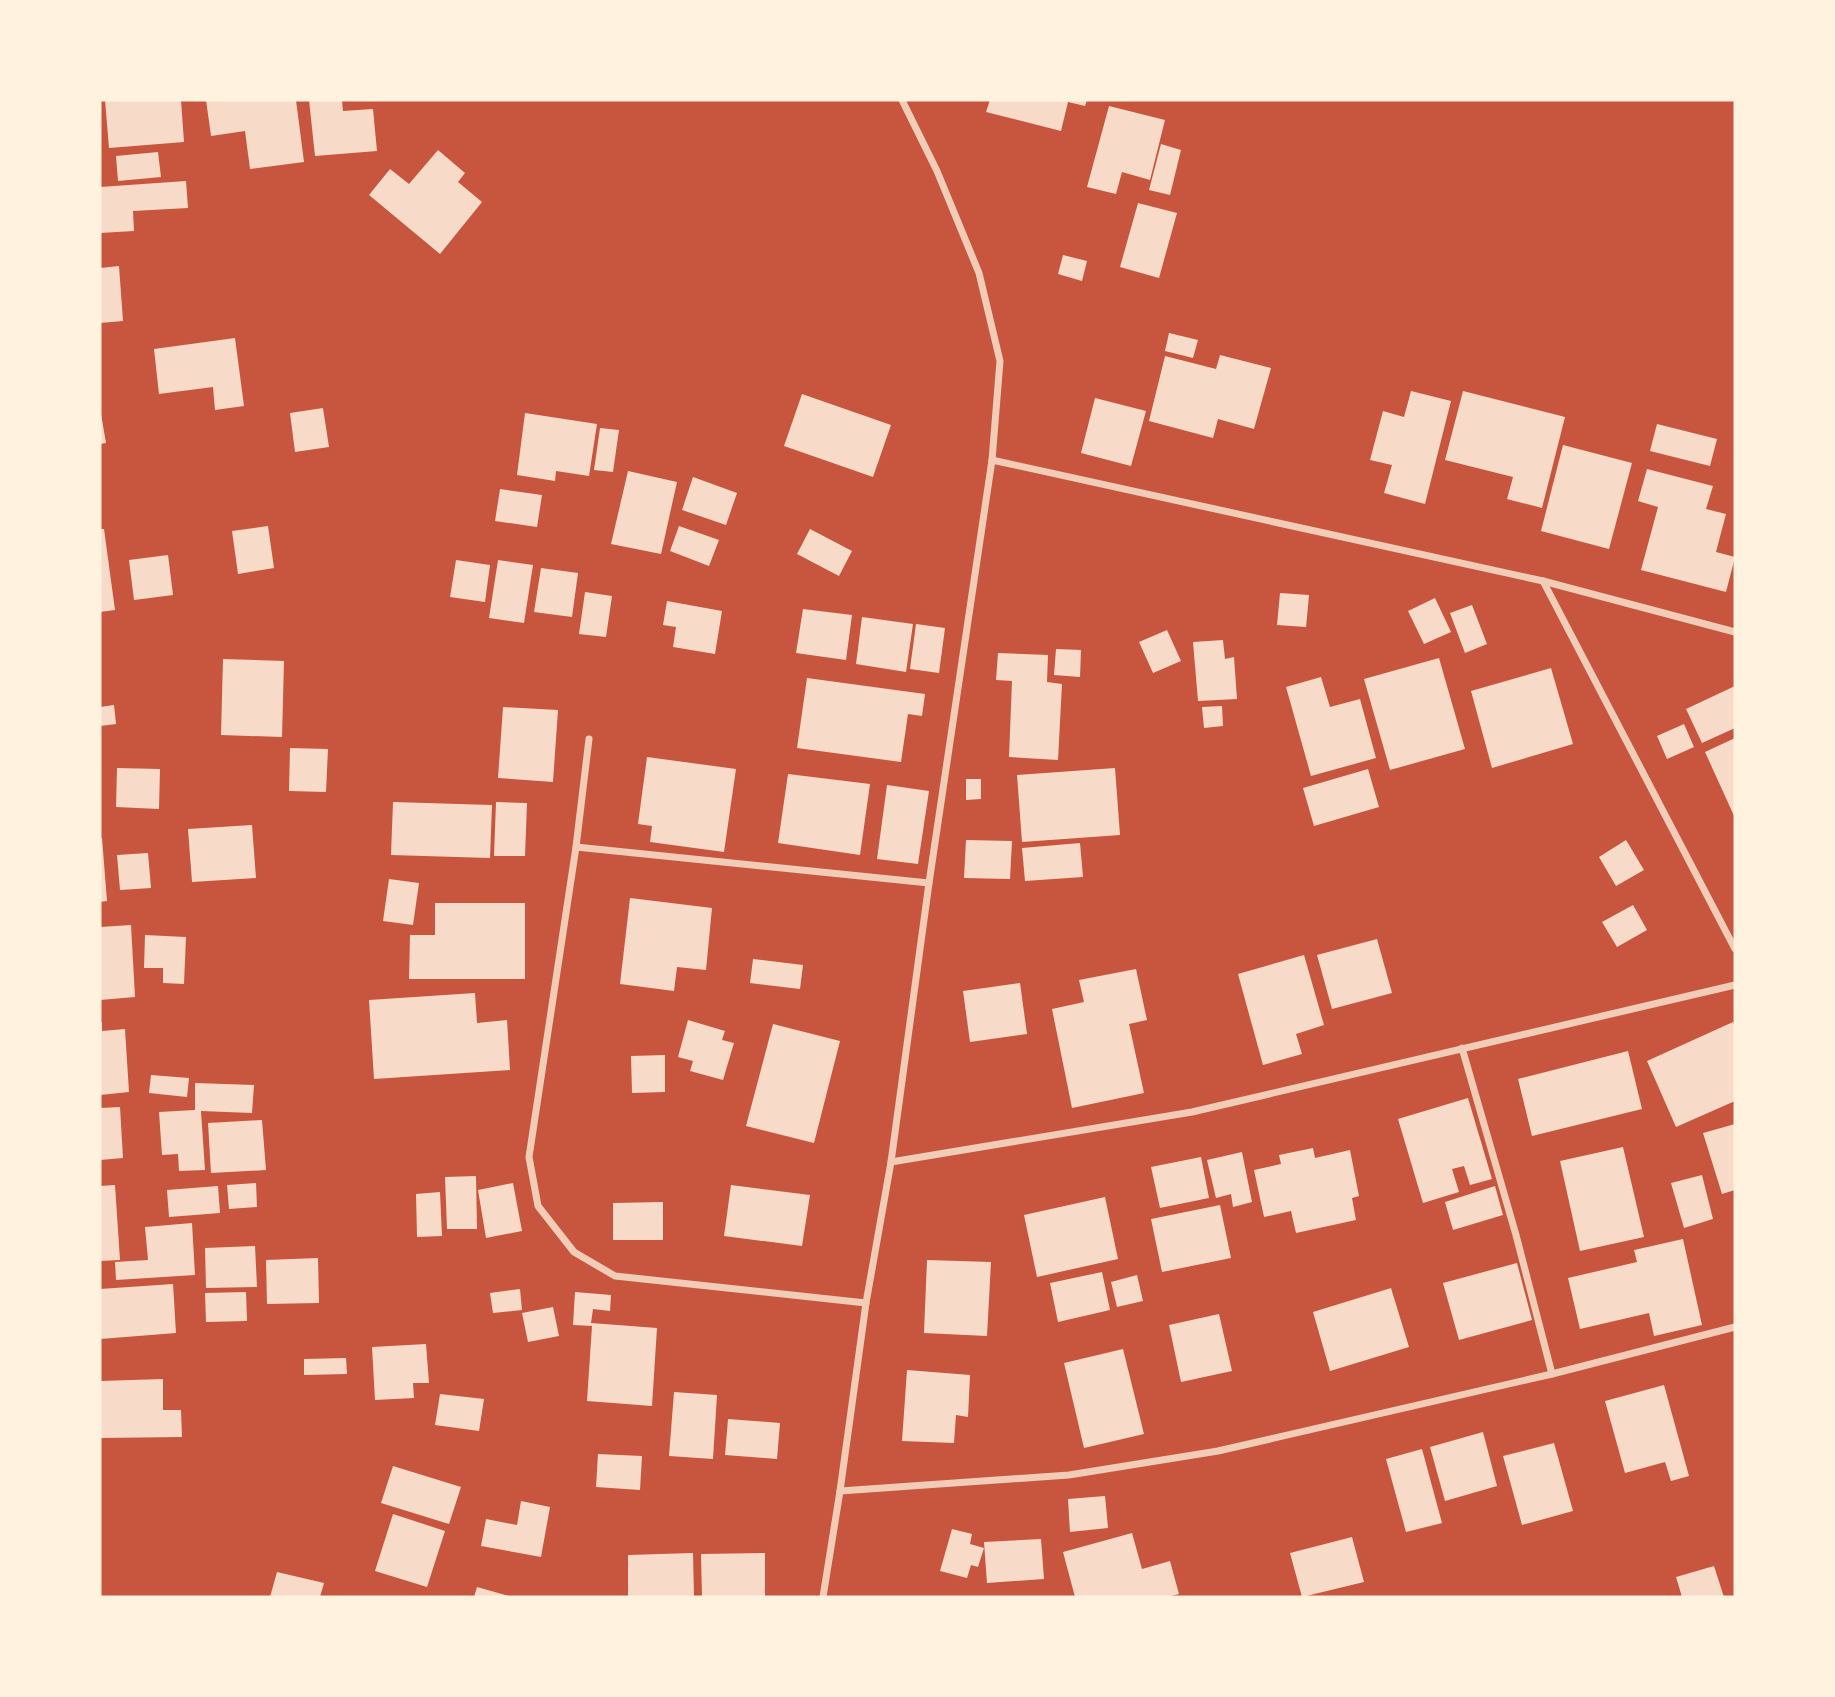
<svg xmlns="http://www.w3.org/2000/svg" width="1835" height="1697" font-family="Mulish,sans-serif">
  <style>
    .building { fill: #f7dbc8 }
    .lines { fill: none; stroke-linecap: round; stroke-linejoin: round }
    .minor { stroke: #f1ccb7; stroke-width: 7 }
  </style>
  <rect width="100%" height="100%" fill="#c8553d"/>
  <!-- building -->
  <g class="building">
    <polygon points="105,100 181,100 184,142 109,148"/>
    <polygon points="206,100 296,100 304,162 250,169 245,131 211,136"/>
    <polygon points="309,100 342,100 343,111 373,109 377,151 315,156"/>
    <polygon points="990,100 1087,100 1085,106 1068,102 1061,131 986,112"/>
    <polygon points="1109,106 1165,120 1150,180 1122,172 1116,194 1087,187"/>
    <polygon points="1161,144 1181,150 1170,195 1149,190"/>
    <polygon points="438,150 465,173 458,182 482,202 440,254 369,195 390,169 409,184"/>
    <polygon points="158,152 161,177 118,181 116,156"/>
    <polygon points="186,181 188,208 133,211 134,231 100,233 100,187"/>
    <polygon points="1138,203 1177,213 1159,278 1120,267"/>
    <polygon points="1063,255 1087,261 1082,281 1058,274"/>
    <polygon points="119,266 123,321 100,323 100,268"/>
    <polygon points="1169,333 1198,340 1193,358 1165,351"/>
    <polygon points="235,338 244,406 215,410 213,387 159,394 154,349"/>
    <polygon points="1220,355 1271,368 1254,429 1218,419 1213,438 1149,421 1165,356 1216,369"/>
    <polygon points="1411,391 1451,401 1425,504 1384,493 1392,465 1370,460 1383,411 1404,417"/>
    <polygon points="1463,391 1565,417 1542,508 1507,499 1513,477 1445,460"/>
    <polygon points="802,394 891,425 873,477 784,446"/>
    <polygon points="1095,398 1146,411 1131,466 1081,453"/>
    <polygon points="100,408 106,443 100,444"/>
    <polygon points="323,408 329,447 295,452 290,413"/>
    <polygon points="525,413 597,424 589,476 556,471 555,481 517,475"/>
    <polygon points="1657,424 1717,439 1710,466 1650,451"/>
    <polygon points="600,428 619,430 613,472 594,470"/>
    <polygon points="1563,445 1632,463 1609,549 1541,531"/>
    <polygon points="1647,469 1713,486 1706,509 1726,514 1716,552 1735,557 1726,592 1641,570 1658,507 1638,501"/>
    <polygon points="628,471 677,482 661,554 611,544"/>
    <polygon points="693,477 737,493 726,525 682,510"/>
    <polygon points="500,489 542,495 537,527 495,521"/>
    <polygon points="268,526 274,568 238,574 232,531"/>
    <polygon points="679,526 719,540 709,566 670,551"/>
    <polygon points="100,529 104,529 115,610 100,612"/>
    <polygon points="810,529 852,551 839,576 797,554"/>
    <polygon points="168,555 173,595 134,600 129,560"/>
    <polygon points="456,560 490,565 485,602 450,597"/>
    <polygon points="498,560 533,565 524,623 489,618"/>
    <polygon points="541,568 578,573 572,617 534,612"/>
    <polygon points="585,592 612,596 606,637 579,634"/>
    <polygon points="1280,593 1309,595 1306,627 1277,625"/>
    <polygon points="1435,598 1451,632 1424,644 1408,611"/>
    <polygon points="667,601 722,611 715,654 673,647 676,627 663,625"/>
    <polygon points="1472,605 1487,644 1465,653 1450,613"/>
    <polygon points="803,609 852,615 846,660 796,653"/>
    <polygon points="862,617 913,624 906,672 856,664"/>
    <polygon points="916,624 945,628 939,673 910,669"/>
    <polygon points="1167,630 1181,661 1153,673 1139,642"/>
    <polygon points="1223,640 1225,659 1234,657 1237,699 1198,701 1193,642"/>
    <polygon points="1056,649 1081,650 1080,677 1054,675"/>
    <polygon points="998,653 1048,655 1047,682 1062,684 1058,760 1009,757 1012,681 996,680"/>
    <polygon points="1439,658 1465,749 1390,770 1364,679"/>
    <polygon points="223,659 284,661 282,737 221,735"/>
    <polygon points="1551,668 1573,744 1492,768 1471,691"/>
    <polygon points="1321,677 1330,707 1360,699 1376,758 1311,776 1286,687"/>
    <polygon points="807,678 925,694 922,716 908,714 901,762 797,748"/>
    <polygon points="1735,686 1735,728 1702,743 1686,709"/>
    <polygon points="114,705 116,724 100,726 100,707"/>
    <polygon points="1222,706 1223,726 1204,728 1202,707"/>
    <polygon points="503,707 558,710 553,782 498,778"/>
    <polygon points="1684,724 1694,747 1667,759 1657,736"/>
    <polygon points="1735,738 1735,818 1705,752"/>
    <polygon points="290,748 328,749 326,792 289,791"/>
    <polygon points="647,757 736,769 724,852 650,842 652,826 638,824"/>
    <polygon points="117,768 160,769 159,809 116,807"/>
    <polygon points="1115,768 1120,835 1022,842 1017,775"/>
    <polygon points="1368,769 1379,807 1314,826 1303,788"/>
    <polygon points="788,774 870,784 860,855 778,843"/>
    <polygon points="966,779 981,779 981,799 966,800"/>
    <polygon points="887,785 929,791 918,864 877,859"/>
    <polygon points="393,802 492,805 490,858 391,855"/>
    <polygon points="496,802 527,803 525,856 494,856"/>
    <polygon points="252,825 256,878 192,882 188,829"/>
    <polygon points="100,838 102,838 107,901 100,902"/>
    <polygon points="966,840 1012,841 1010,879 964,878"/>
    <polygon points="1626,840 1644,870 1616,886 1599,857"/>
    <polygon points="1080,843 1083,877 1025,881 1022,848"/>
    <polygon points="148,853 151,888 120,890 117,855"/>
    <polygon points="389,879 419,883 413,925 383,921"/>
    <polygon points="630,898 712,908 706,970 677,967 674,991 620,984"/>
    <polygon points="435,903 525,903 525,979 409,979 410,935 435,935"/>
    <polygon points="1633,905 1647,930 1617,947 1602,922"/>
    <polygon points="131,925 135,997 100,1000 100,927"/>
    <polygon points="145,935 186,937 184,984 163,983 163,968 144,968"/>
    <polygon points="1377,939 1392,993 1332,1009 1317,955"/>
    <polygon points="1304,955 1324,1025 1296,1034 1302,1054 1263,1065 1238,974"/>
    <polygon points="753,959 803,965 800,989 750,983"/>
    <polygon points="1136,969 1147,1020 1129,1024 1144,1093 1072,1108 1052,1009 1084,1002 1079,980"/>
    <polygon points="1020,983 1027,1034 970,1042 963,991"/>
    <polygon points="475,993 477,1023 507,1020 510,1070 374,1079 369,1000"/>
    <polygon points="688,1020 725,1031 722,1040 734,1043 723,1080 690,1071 693,1061 678,1057"/>
    <polygon points="100,1022 102,1022 102,1031 125,1029 129,1092 100,1095"/>
    <polygon points="1733,1022 1735,1027 1735,1101 1676,1127 1647,1061"/>
    <polygon points="773,1024 840,1041 814,1143 746,1126"/>
    <polygon points="1628,1051 1642,1109 1532,1136 1518,1079"/>
    <polygon points="665,1055 665,1092 632,1093 631,1056"/>
    <polygon points="151,1075 189,1078 187,1097 149,1093"/>
    <polygon points="195,1083 254,1085 252,1113 201,1111 205,1170 179,1171 178,1154 162,1155 159,1112 195,1110"/>
    <polygon points="1468,1098 1492,1179 1470,1185 1464,1166 1452,1169 1459,1192 1423,1203 1398,1119"/>
    <polygon points="120,1107 123,1158 100,1160 100,1108"/>
    <polygon points="262,1120 266,1170 211,1173 208,1123"/>
    <polygon points="1735,1124 1735,1190 1722,1194 1703,1133"/>
    <polygon points="1623,1147 1644,1237 1580,1251 1560,1161"/>
    <polygon points="1313,1148 1315,1158 1350,1150 1359,1196 1352,1198 1356,1220 1296,1233 1291,1211 1264,1217 1254,1170 1281,1164 1279,1155"/>
    <polygon points="1242,1152 1252,1202 1233,1207 1231,1194 1216,1198 1207,1160"/>
    <polygon points="1201,1157 1209,1198 1160,1208 1151,1167"/>
    <polygon points="1702,1175 1713,1219 1684,1228 1671,1183"/>
    <polygon points="476,1176 477,1229 447,1229 445,1177"/>
    <polygon points="256,1183 257,1207 229,1209 227,1185"/>
    <polygon points="513,1183 522,1231 486,1238 478,1190"/>
    <polygon points="115,1185 120,1260 100,1261 100,1186"/>
    <polygon points="731,1185 810,1195 802,1246 724,1236"/>
    <polygon points="218,1186 220,1213 169,1217 167,1190"/>
    <polygon points="1495,1186 1503,1215 1453,1230 1445,1202"/>
    <polygon points="440,1192 442,1236 417,1237 416,1194"/>
    <polygon points="1105,1197 1118,1259 1037,1277 1024,1215"/>
    <polygon points="663,1202 663,1240 613,1240 613,1203"/>
    <polygon points="1220,1205 1231,1258 1162,1272 1151,1219"/>
    <polygon points="192,1223 195,1275 116,1280 115,1262 148,1260 145,1227"/>
    <polygon points="1683,1239 1702,1325 1654,1336 1649,1313 1580,1329 1568,1278 1637,1262 1634,1250"/>
    <polygon points="255,1246 257,1287 206,1288 205,1248"/>
    <polygon points="318,1258 319,1303 267,1304 266,1260"/>
    <polygon points="927,1260 991,1262 987,1336 924,1333"/>
    <polygon points="1517,1263 1532,1320 1459,1340 1443,1283"/>
    <polygon points="1102,1272 1110,1310 1058,1322 1050,1283"/>
    <polygon points="1137,1275 1143,1301 1117,1307 1111,1282"/>
    <polygon points="173,1284 176,1333 100,1339 100,1289"/>
    <polygon points="1391,1288 1409,1347 1330,1371 1313,1312"/>
    <polygon points="520,1289 522,1310 493,1313 490,1293"/>
    <polygon points="246,1292 247,1321 206,1322 205,1293"/>
    <polygon points="575,1292 611,1295 610,1311 593,1309 591,1323 657,1328 652,1406 587,1401 592,1326 573,1325"/>
    <polygon points="553,1307 559,1336 528,1342 522,1313"/>
    <polygon points="1219,1314 1232,1371 1181,1382 1169,1325"/>
    <polygon points="426,1344 429,1383 413,1383 414,1398 375,1400 372,1347"/>
    <polygon points="1123,1349 1144,1434 1084,1448 1064,1363"/>
    <polygon points="346,1358 347,1374 304,1375 304,1359"/>
    <polygon points="907,1370 970,1375 968,1417 956,1415 954,1443 902,1441"/>
    <polygon points="163,1379 163,1410 181,1410 182,1437 100,1438 100,1381"/>
    <polygon points="1664,1385 1689,1476 1671,1481 1665,1462 1625,1473 1605,1401"/>
    <polygon points="674,1392 717,1395 713,1459 669,1456"/>
    <polygon points="440,1394 484,1399 479,1431 435,1425"/>
    <polygon points="728,1419 780,1423 777,1459 725,1455"/>
    <polygon points="1483,1432 1497,1486 1445,1501 1430,1447"/>
    <polygon points="1554,1443 1573,1511 1522,1525 1503,1456"/>
    <polygon points="1422,1449 1442,1523 1406,1532 1386,1459"/>
    <polygon points="598,1454 642,1456 640,1490 596,1487"/>
    <polygon points="393,1466 461,1487 449,1524 381,1503"/>
    <polygon points="1105,1496 1108,1528 1070,1532 1068,1499"/>
    <polygon points="521,1501 550,1507 541,1557 481,1546 486,1519 517,1525"/>
    <polygon points="393,1514 445,1531 427,1587 375,1571"/>
    <polygon points="952,1529 972,1534 970,1544 984,1548 978,1567 971,1565 967,1578 940,1571"/>
    <polygon points="1132,1533 1142,1569 1170,1561 1179,1594 1167,1597 1075,1597 1063,1552"/>
    <polygon points="1352,1537 1364,1582 1302,1597 1290,1553"/>
    <polygon points="1041,1539 1044,1579 987,1583 984,1542"/>
    <polygon points="693,1553 694,1597 628,1597 628,1555"/>
    <polygon points="765,1553 765,1597 702,1597 701,1554"/>
    <polygon points="1714,1566 1724,1597 1682,1597 1676,1577"/>
    <polygon points="277,1572 324,1583 320,1597 270,1597"/>
    <polygon points="477,1587 509,1596 509,1597 474,1597"/>
  </g>
  <g class="lines">
    <!-- minor -->
    <g class="minor">
      <polyline points="992,460 1543,581 1735,632"/>
      <polyline points="1543,581 1735,949"/>
      <polyline points="589,739 576,847 529,1157 538,1206 574,1252 615,1276 866,1303"/>
      <polyline points="576,847 929,883"/>
      <polyline points="1462,1048 1516,1235 1552,1374"/>
      <polyline points="891,1162 1192,1112 1735,985"/>
      <polyline points="840,1491 1069,1475 1218,1451 1552,1374 1735,1327"/>
      <polyline points="823,1597 840,1491 866,1303 891,1162 929,883 992,460 1000,361 979,273 937,171 902,100"/>
    </g>
  </g>
  <!-- border -->
  <rect width="1835" height="1697" fill="none" stroke="#fff3e0" stroke-width="203"/>
</svg>
